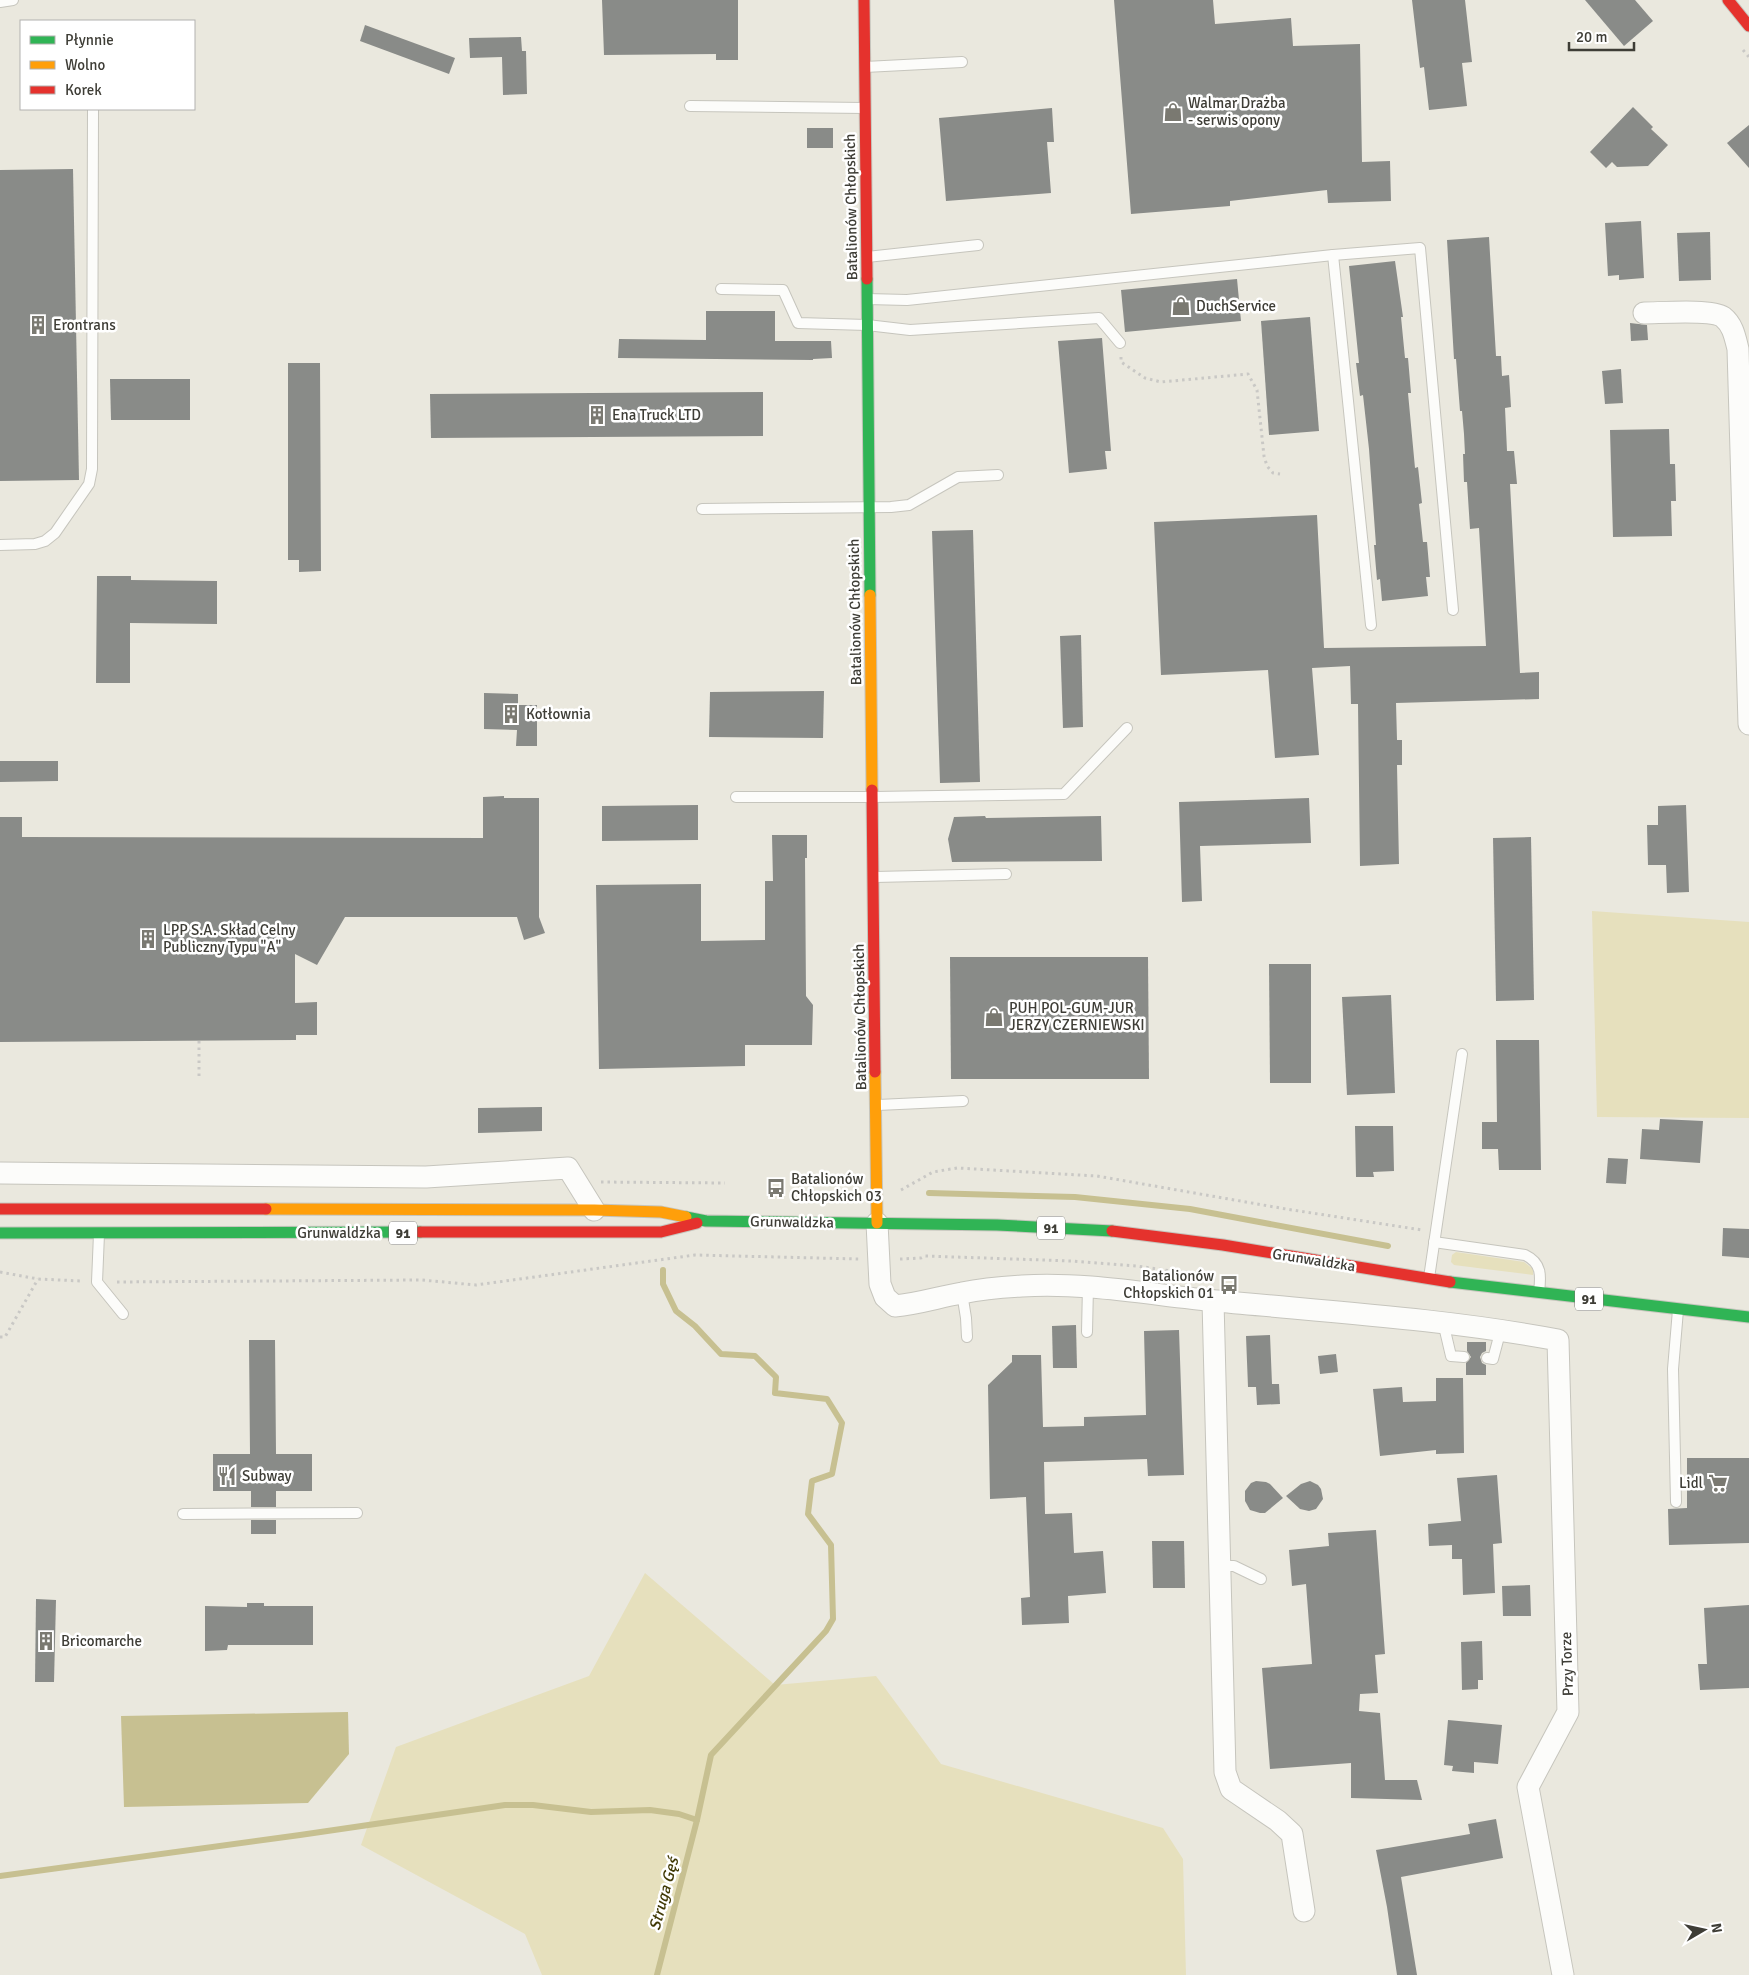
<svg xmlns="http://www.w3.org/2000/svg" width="1749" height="1975" font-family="Signika,sans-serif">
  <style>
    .green { fill: #e6e0bd }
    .water { fill: #c7c091 }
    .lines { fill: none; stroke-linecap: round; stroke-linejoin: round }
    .stream { stroke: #c7c091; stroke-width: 6 }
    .building { fill: #898b88 }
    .lane-casing { stroke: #c6c5bd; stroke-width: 12 }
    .street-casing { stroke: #c6c5bd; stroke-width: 23 }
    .fast-casing { stroke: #c6c5bd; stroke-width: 13 }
    .slow-casing { stroke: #c6c5bd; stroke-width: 13 }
    .jam-casing { stroke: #c6c5bd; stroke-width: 13 }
    .path { stroke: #c9c8c5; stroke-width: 3; stroke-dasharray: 2.5 4; stroke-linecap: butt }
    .lane { stroke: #fcfcfa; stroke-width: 10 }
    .street { stroke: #fcfcfa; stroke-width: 21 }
    .fast { stroke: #30b455; stroke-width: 11 }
    .slow { stroke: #ff9f0a; stroke-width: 11 }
    .jam { stroke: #e5322d; stroke-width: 11 }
    .labels { text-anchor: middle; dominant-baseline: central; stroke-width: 5; stroke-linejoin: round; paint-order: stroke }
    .shield { fill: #fff; stroke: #787772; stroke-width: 1 }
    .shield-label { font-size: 14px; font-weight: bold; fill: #3e3d36 }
    .poi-label { font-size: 15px; fill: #3e3d36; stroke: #fff; text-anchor: start }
    .street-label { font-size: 15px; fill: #3e3d36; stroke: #fff }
    .water-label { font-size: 16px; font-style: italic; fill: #403905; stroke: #fff }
  </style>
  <rect width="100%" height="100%" fill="#eae8de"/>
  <!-- green -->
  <g class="green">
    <polygon points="1592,911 1749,922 1749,1118 1597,1117"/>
    <polygon points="1456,1252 1524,1262 1533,1269 1533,1275 1454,1265 1451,1262 1452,1255"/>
    <polygon points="645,1573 775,1685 876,1676 941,1764 1163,1828 1183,1859 1186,1975 542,1975 525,1934 361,1845 396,1747 589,1676"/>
  </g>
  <!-- water -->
  <polygon class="water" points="348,1712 349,1754 308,1803 124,1807 121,1716"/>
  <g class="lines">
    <!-- stream -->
    <g class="stream">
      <polyline points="929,1193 1075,1197 1190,1209 1388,1246"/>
      <polyline points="0,1876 300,1835 505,1805 533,1805 591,1812 650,1810 679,1814 697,1820"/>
      <polyline points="657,1975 697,1820 711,1755 826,1631 833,1619 831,1545 808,1514 812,1481 832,1474 842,1423 827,1399 775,1393 776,1377 755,1356 721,1354 695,1326 676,1311 663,1284 663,1270"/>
    </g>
  </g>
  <!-- building -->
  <g class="building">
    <polygon points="602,0 738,0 738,60 716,60 716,54 604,55"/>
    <polygon points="1114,0 1213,0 1215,24 1291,18 1293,46 1360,44 1362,162 1390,161 1391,201 1328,203 1327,190 1230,201 1230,206 1131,214"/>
    <polygon points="1412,0 1465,0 1472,62 1462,63 1467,106 1429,110 1424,67 1420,68"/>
    <polygon points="1585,0 1635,0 1653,21 1624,46"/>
    <polygon points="365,25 455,58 449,74 360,41"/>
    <polygon points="521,37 522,51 526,51 527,94 503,95 502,57 470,58 469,38"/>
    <polygon points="1633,107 1653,127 1651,129 1668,145 1648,166 1617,167 1612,162 1606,168 1590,152"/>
    <polygon points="1052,108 1054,142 1047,142 1051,193 946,201 939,118"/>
    <polygon points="1749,125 1749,168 1727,143"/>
    <rect x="807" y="128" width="26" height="20"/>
    <polygon points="73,169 79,480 0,481 0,170"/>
    <polygon points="1641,221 1644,278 1619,280 1619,275 1608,276 1605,223"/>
    <polygon points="1710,232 1711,280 1679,281 1677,233"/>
    <polygon points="1489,237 1496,356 1501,356 1502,376 1509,375 1511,407 1505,408 1507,451 1514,451 1517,484 1510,484 1520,673 1539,672 1539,699 1396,703 1397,740 1402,740 1402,765 1397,765 1399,864 1360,866 1358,704 1351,704 1350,666 1312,668 1319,755 1275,758 1268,670 1161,675 1154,522 1317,515 1324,648 1486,646 1479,528 1470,529 1467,482 1464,482 1463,454 1465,454 1464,434 1462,411 1460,411 1456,359 1454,359 1447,240"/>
    <polygon points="1395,261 1403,317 1401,317 1405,358 1408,358 1411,393 1408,393 1415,468 1418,467 1422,503 1419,504 1423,542 1427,542 1430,577 1426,577 1428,596 1382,601 1380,579 1377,580 1374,545 1376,545 1369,449 1363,395 1360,396 1356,363 1359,363 1349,266"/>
    <polygon points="1237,279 1241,321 1125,332 1121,290"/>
    <polygon points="706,311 775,311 775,341 831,341 832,358 813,359 813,360 618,358 619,339 706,340"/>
    <polygon points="1310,317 1319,431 1269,435 1261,321"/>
    <polygon points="1630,323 1647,325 1648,340 1631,341"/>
    <polygon points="1102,338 1111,451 1105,451 1107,469 1069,473 1058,341"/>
    <polygon points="288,363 320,363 321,571 299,572 299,560 288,560"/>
    <polygon points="1621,369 1623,403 1605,404 1602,371"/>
    <polygon points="110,379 190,379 190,420 111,420"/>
    <polygon points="763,392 763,436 431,438 430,394"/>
    <polygon points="1669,429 1670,464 1675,464 1676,501 1671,501 1672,536 1613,537 1610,430"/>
    <polygon points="973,530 980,782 940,783 932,531"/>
    <polygon points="97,576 131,576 131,580 217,581 217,624 130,623 130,683 96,683"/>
    <polygon points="1081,635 1083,727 1063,728 1060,636"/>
    <polygon points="824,691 823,738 709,737 710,692"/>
    <polygon points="484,693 518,694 518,705 537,705 537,746 516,746 517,730 484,729"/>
    <polygon points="0,761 58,761 58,781 0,782"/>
    <polygon points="504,796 504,798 539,798 539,917 545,933 524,940 517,917 345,917 317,965 295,954 295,1003 317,1002 317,1035 296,1035 296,1040 0,1042 0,817 22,817 22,837 483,838 483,797"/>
    <polygon points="1309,798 1311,843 1200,846 1202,901 1182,902 1179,802"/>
    <polygon points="698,805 698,840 602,841 602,806"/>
    <polygon points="1686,805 1689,892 1667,893 1666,865 1648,865 1647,825 1658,825 1658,806"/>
    <polygon points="985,816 986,818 1101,816 1102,861 952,862 948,839 954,817"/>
    <polygon points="772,835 807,835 807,858 805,858 806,996 813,1005 812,1045 745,1045 745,1066 599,1069 596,885 701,884 701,941 765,940 765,881 773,881"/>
    <polygon points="1531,837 1534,1000 1496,1001 1493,838"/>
    <polygon points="950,957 1148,957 1149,1079 951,1079"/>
    <polygon points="1269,964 1311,964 1311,1083 1270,1083"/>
    <polygon points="1391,995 1395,1093 1347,1095 1342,997"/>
    <polygon points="1496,1040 1539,1040 1541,1170 1499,1170 1498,1149 1482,1149 1482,1122 1497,1122"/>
    <polygon points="542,1107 542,1131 478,1133 478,1108"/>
    <polygon points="1660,1119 1703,1121 1700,1163 1640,1159 1642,1129 1659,1130"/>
    <polygon points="1355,1126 1393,1126 1394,1171 1373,1172 1374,1177 1356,1177"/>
    <polygon points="1608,1158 1628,1159 1626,1184 1606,1183"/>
    <polygon points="1723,1228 1749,1229 1749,1258 1722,1256"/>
    <polygon points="1076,1325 1077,1368 1053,1368 1052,1326"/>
    <polygon points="1179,1330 1184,1475 1148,1476 1147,1459 1044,1462 1045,1514 1072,1513 1074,1553 1103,1551 1106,1593 1068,1596 1069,1623 1022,1625 1021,1598 1030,1597 1026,1497 990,1499 988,1385 1012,1362 1012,1355 1041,1355 1043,1427 1084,1426 1084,1417 1146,1415 1144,1331"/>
    <polygon points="1270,1335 1272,1384 1279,1384 1280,1404 1257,1405 1256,1387 1248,1387 1246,1336"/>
    <polygon points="249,1340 275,1340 276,1454 312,1454 312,1491 276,1491 276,1507 251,1507 251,1491 213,1491 213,1454 250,1454"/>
    <polygon points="1467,1342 1486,1342 1486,1351 1482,1353 1480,1357 1482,1363 1486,1365 1486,1375 1466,1375 1466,1363 1471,1357 1467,1351"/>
    <polygon points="1336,1354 1338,1372 1320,1374 1318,1356"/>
    <polygon points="1436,1378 1463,1378 1464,1453 1436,1454 1436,1450 1380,1456 1373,1389 1402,1387 1403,1402 1436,1401"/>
    <polygon points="1687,1458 1749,1458 1749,1543 1669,1545 1668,1509 1687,1508"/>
    <polygon points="1497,1475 1502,1543 1493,1544 1495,1593 1463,1595 1462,1559 1452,1559 1452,1545 1429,1546 1428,1524 1461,1521 1457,1478"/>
    <polygon points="1256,1481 1266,1482 1270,1484 1283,1498 1265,1513 1260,1513 1250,1510 1245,1501 1245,1491 1251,1483"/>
    <polygon points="1310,1481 1318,1485 1321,1489 1323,1499 1316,1509 1309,1511 1300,1509 1286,1496 1301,1484"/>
    <rect x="251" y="1520" width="25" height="14"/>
    <polygon points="1376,1530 1385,1654 1375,1655 1378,1693 1360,1694 1359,1711 1380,1713 1385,1780 1417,1780 1422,1800 1351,1798 1351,1763 1270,1769 1262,1668 1312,1664 1306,1584 1292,1586 1289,1550 1329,1546 1328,1533"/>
    <polygon points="1152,1541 1184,1541 1185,1588 1153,1588"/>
    <polygon points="1530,1585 1531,1616 1503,1616 1502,1586"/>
    <polygon points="36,1599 56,1600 54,1682 35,1682"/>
    <polygon points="247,1603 264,1603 264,1606 313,1606 313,1645 228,1645 227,1650 205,1651 205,1606 247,1607"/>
    <polygon points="1749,1605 1749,1688 1700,1690 1698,1664 1707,1664 1704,1608"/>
    <polygon points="1482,1641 1483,1680 1478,1680 1478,1689 1462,1690 1461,1642"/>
    <polygon points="1448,1720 1502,1725 1498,1764 1474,1762 1474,1773 1452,1771 1453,1766 1444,1765"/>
    <polygon points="1496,1819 1503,1858 1401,1877 1417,1975 1397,1975 1387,1907 1376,1850 1470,1834 1468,1824"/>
  </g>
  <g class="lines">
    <!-- lane casing -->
    <g class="lane-casing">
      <g id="lane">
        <polyline points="0,2 13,0"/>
        <polyline points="865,67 962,62"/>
        <polyline points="690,106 864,108"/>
        <polyline points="1333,255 1371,625"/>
        <polyline points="867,257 978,245"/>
        <polyline points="721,289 783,290 798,323 867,325 910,330 1099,318 1120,343"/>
        <polyline points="867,299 907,300 1333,255 1420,248 1453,610"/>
        <polyline points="702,509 891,507 909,505 958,477 998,475"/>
        <polyline points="0,545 35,544 45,541 55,533 89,484 92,469 93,109"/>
        <polyline points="736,797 874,797 1064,794 1127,728"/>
        <polyline points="875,877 1006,874"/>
        <polyline points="878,1105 963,1101"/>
        <polyline points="99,1234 97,1282 123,1314"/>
        <path d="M1434,1242L1525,1255C1542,1263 1541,1276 1539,1292"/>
        <polyline points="1429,1278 1462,1054"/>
        <polyline points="962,1293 966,1318 967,1337"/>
        <polyline points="1443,1322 1451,1356 1464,1357"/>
        <polyline points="1087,1332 1088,1286"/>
        <polyline points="1487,1358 1493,1359 1501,1329"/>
        <polyline points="1676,1502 1673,1369 1678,1310"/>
        <polyline points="183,1514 357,1513"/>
        <polyline points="1219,1566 1234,1566 1261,1579"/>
      </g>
    </g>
    <!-- street casing -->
    <g class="street-casing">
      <g id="street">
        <path d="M1644,313C1661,313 1711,309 1723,317C1733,325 1735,337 1738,349L1749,724"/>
        <polyline points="0,1173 426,1177 568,1168 594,1210"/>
        <path d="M877,1223L880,1284L885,1297L895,1306C918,1304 939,1297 962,1293C981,1289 1002,1287 1022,1286C1087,1282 1152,1295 1217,1301C1331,1312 1446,1319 1558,1340L1568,1712L1528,1787L1563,1975"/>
        <polyline points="1213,1301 1225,1772 1231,1789 1278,1821 1292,1834 1304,1911"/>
      </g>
    </g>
    <!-- fast casing -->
    <g class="fast-casing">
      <g id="fast">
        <polyline points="867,279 870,595"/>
        <polyline points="686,1217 706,1221 997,1225 1112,1231"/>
        <polyline points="0,1233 420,1232"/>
        <polyline points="1450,1282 1749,1317"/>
      </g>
    </g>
    <!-- slow casing -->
    <g class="slow-casing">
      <g id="slow">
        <polyline points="870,595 872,790"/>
        <polyline points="875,1072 877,1223"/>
        <polyline points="266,1209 594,1210 661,1212 686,1217"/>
      </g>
    </g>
    <!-- jam casing -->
    <g class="jam-casing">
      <g id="jam">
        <polyline points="864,0 867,279"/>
        <polyline points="1728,0 1749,26"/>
        <polyline points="872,790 875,1072"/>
        <polyline points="0,1209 266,1209"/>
        <polyline points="1112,1231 1223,1245 1450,1282"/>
        <polyline points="420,1232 661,1232 697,1223"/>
      </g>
    </g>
    <!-- path -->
    <g class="path">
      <polyline points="1743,50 1749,57"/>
      <polyline points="1121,357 1121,362 1145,378 1161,382 1248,374 1257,390 1264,456 1267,466 1273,473 1280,474"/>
      <polyline points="199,1041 199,1078"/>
      <polyline points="601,1182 725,1183"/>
      <polyline points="901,1190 933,1172 957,1168 1097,1176 1286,1209 1422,1230"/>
      <polyline points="900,1259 921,1258 925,1256 1072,1261 1137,1266 1205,1276"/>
      <polyline points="0,1272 38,1279 81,1281"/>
      <polyline points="117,1282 422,1280 476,1285 695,1255 859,1259"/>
      <polyline points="0,1337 5,1337 38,1279"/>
    </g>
    <!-- lane -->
    <use href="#lane" class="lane"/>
    <!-- street -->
    <use href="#street" class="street"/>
    <!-- fast -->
    <use href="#fast" class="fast"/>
    <!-- slow -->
    <use href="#slow" class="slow"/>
    <!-- jam -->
    <use href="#jam" class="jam"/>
  </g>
  <!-- icons -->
  <defs>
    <g id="shop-bare" transform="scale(1.5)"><path d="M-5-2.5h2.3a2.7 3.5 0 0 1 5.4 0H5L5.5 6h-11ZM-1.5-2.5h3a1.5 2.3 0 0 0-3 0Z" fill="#7a7971" stroke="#fff" stroke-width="2.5" paint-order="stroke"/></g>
    <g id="building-bare" transform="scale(1.5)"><path d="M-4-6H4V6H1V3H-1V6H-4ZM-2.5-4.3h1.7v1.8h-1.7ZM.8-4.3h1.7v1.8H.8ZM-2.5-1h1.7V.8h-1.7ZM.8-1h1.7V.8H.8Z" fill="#7a7971" stroke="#fff" stroke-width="2.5" paint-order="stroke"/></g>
    <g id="bus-bare" transform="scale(1.5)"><path d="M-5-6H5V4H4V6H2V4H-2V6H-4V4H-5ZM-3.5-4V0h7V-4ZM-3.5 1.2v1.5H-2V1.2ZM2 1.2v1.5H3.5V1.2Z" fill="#7a7971" stroke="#fff" stroke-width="2.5" paint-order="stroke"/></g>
    <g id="restaurant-bare" transform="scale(1.5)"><path d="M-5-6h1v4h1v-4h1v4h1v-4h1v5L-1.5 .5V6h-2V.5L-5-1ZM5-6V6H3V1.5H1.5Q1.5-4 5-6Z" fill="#7a7971" stroke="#fff" stroke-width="2.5" paint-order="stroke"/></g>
    <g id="supermarket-bare" transform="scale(1.5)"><path d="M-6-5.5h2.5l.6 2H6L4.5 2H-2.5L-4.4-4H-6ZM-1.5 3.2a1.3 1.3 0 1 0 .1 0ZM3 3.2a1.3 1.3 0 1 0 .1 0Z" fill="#7a7971" stroke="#fff" stroke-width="2.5" paint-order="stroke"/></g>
  </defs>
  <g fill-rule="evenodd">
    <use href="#shop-bare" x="1173" y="112"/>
    <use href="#shop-bare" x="1181" y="306"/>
    <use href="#building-bare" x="38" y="325"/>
    <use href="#building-bare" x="597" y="415"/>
    <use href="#building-bare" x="511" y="714"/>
    <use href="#building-bare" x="148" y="939"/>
    <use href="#shop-bare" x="994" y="1017"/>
    <use href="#bus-bare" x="776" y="1188"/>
    <use href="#bus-bare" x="1229" y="1285"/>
    <use href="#restaurant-bare" x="227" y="1476"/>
    <use href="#supermarket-bare" x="1718" y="1483"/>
    <use href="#building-bare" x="46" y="1641"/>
  </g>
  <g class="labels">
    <!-- shield labels -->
    <g class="shield">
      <rect x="1037" y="1216.5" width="28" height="23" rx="4"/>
      <rect x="389" y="1221.5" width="28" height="23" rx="4"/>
      <rect x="1575" y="1287.5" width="28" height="23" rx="4"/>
    </g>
    <g class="shield-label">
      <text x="1051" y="1228">91</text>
      <text x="403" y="1233">91</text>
      <text x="1589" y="1299">91</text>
    </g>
    <!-- poi labels -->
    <g class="poi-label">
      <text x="1188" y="103">Walmar Drażba<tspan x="1188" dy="17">- serwis opony</tspan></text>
      <text x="1196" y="306">DuchService</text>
      <text x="53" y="325">Erontrans</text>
      <text x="612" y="415">Ena Truck LTD</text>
      <text x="526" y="714">Kotłownia</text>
      <text x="163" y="930">LPP S.A. Skład Celny<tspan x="163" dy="17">Publiczny Typu "A"</tspan></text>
      <text x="1009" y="1008">PUH POL-GUM-JUR<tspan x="1009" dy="17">JERZY CZERNIEWSKI</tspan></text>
      <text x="791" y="1179">Batalionów<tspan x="791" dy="17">Chłopskich 03</tspan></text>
      <text x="1214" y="1276" text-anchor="end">Batalionów<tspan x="1214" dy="17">Chłopskich 01</tspan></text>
      <text x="242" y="1476">Subway</text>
      <text x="1703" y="1483" text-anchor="end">Lidl</text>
      <text x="61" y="1641">Bricomarche</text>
    </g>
    <!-- street labels -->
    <g class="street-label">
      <text transform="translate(851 207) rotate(-91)">Batalionów Chłopskich</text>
      <text transform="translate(855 612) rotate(-91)">Batalionów Chłopskich</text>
      <text transform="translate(860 1017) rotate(-91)">Batalionów Chłopskich</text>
      <text transform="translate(792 1222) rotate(1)">Grunwaldzka</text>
      <text x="339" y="1233">Grunwaldzka</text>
      <text transform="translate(1314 1260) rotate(9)">Grunwaldzka</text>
      <text transform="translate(1567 1664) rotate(-92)">Przy Torze</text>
    </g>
    <!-- water labels -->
    <g class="water-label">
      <text transform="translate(664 1894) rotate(-75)">Struga Gęś</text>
    </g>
  </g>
  <!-- legend -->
  <rect x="20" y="20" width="175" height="90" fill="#ffffff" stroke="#b2b1af"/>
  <rect x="30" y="36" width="25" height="8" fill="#30b455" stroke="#b2b1af"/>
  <text x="65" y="45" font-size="15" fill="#3e3d36">Płynnie</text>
  <rect x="30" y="61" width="25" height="8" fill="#ff9f0a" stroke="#b2b1af"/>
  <text x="65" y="70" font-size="15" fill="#3e3d36">Wolno</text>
  <rect x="30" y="86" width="25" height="8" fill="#e5322d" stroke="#b2b1af"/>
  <text x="65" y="95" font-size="15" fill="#3e3d36">Korek</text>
  <!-- north arrow -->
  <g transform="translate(1704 1930) rotate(81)" stroke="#ffffff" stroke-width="4" paint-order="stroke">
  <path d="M0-4L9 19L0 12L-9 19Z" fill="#3e3d36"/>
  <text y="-8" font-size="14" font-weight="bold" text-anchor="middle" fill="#3e3d36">N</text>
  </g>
  <!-- scale -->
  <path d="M1569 42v8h65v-8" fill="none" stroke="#3e3d36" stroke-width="2.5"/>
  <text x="1576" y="42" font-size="15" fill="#3e3d36" stroke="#ffffff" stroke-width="4" paint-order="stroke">20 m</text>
</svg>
